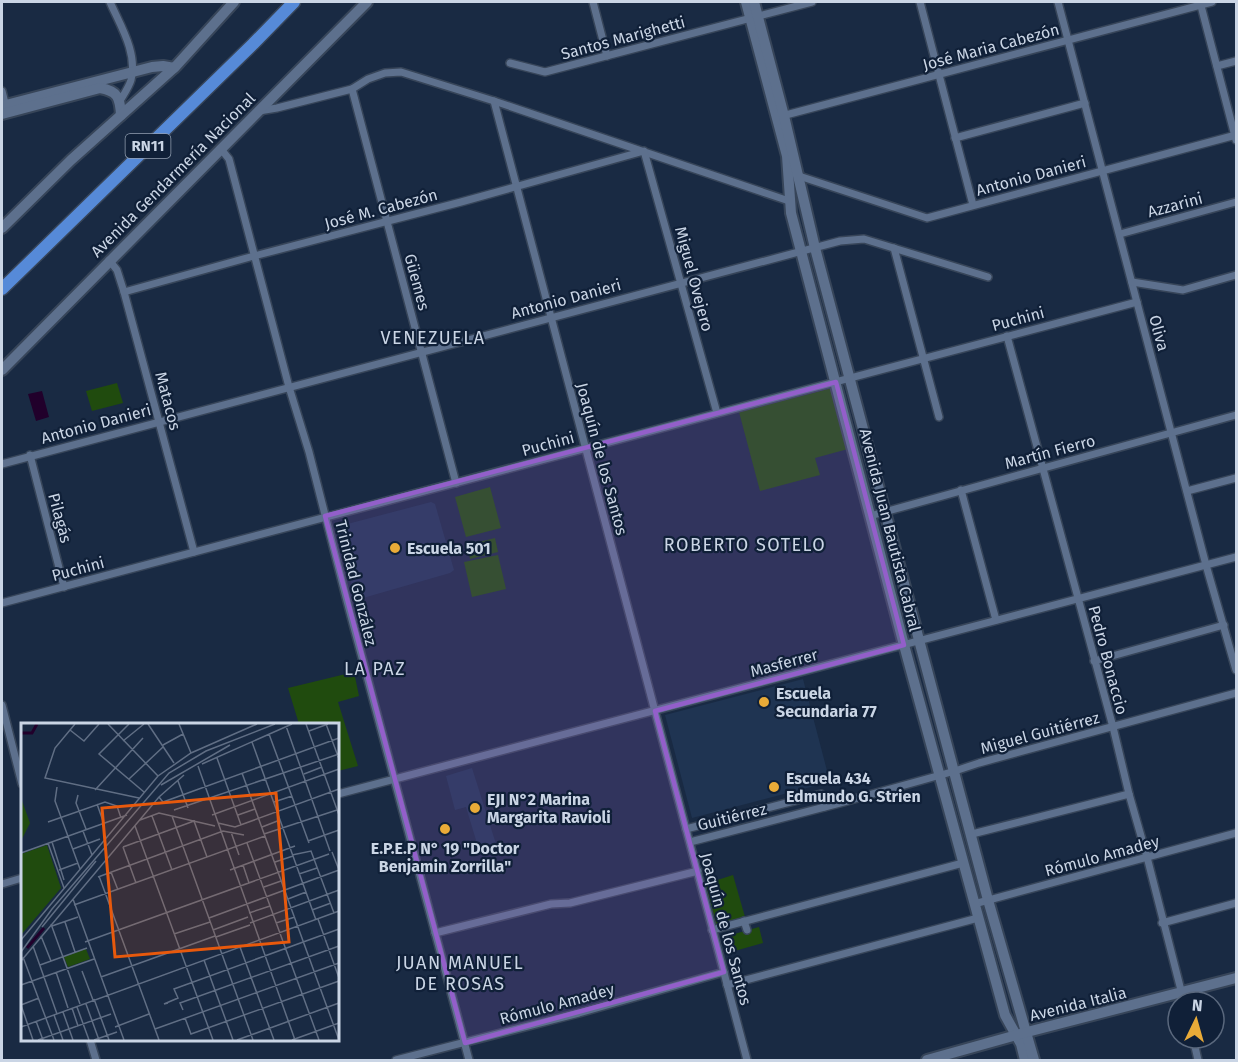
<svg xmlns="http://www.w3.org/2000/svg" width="1238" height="1062" font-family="'Fira Sans',sans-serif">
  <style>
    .built { fill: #1f3452 }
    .green { fill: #204b0e }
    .water { fill: #21002b }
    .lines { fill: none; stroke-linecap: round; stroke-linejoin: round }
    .minor-casing { stroke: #374559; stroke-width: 10 }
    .secondary-casing { stroke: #374559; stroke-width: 14 }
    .trunk-casing { stroke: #374559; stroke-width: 15 }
    .minor { stroke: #5d708d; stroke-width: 7 }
    .secondary { stroke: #5d708d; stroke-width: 10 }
    .trunk { stroke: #568ad8; stroke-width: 12 }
    .marked { fill: #935fca; fill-opacity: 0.2; stroke: #935fca; stroke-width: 4.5; stroke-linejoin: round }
    .poi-dot { fill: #e9ab38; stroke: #102038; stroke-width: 2 }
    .labels { text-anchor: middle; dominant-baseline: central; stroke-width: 4.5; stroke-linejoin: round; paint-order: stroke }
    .shield { fill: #102038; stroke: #929fb1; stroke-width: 1.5 }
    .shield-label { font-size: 15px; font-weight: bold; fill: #cad5e5 }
    .street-label { font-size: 16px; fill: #cad5e5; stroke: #102038 }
    .poi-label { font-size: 16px; font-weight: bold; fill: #cad5e5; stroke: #102038; text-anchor: start }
    .neighbourhood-label { font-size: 18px; letter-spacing: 1.5px; fill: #cad5e5; stroke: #102038 }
    .inset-river { fill: none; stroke: #21002b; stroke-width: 3 }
    .inset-road { fill: none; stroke: #606e84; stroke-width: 1.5 }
    .view { fill: #e8590c; fill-opacity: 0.15; stroke: #e8590c; stroke-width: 3 }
    .inset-edge { fill: none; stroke: #cad5e5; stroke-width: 3 }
  </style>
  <rect width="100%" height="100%" fill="#192a43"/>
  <!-- built -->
  <g class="built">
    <polygon points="431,502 435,504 454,570 450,573 356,600 336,527"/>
    <polygon points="803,679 830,782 692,818 665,715"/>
    <polygon points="472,768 496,844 479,850 466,807 455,810 446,776"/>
  </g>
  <!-- green -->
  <g class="green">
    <polygon points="117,383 123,403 92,411 86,391"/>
    <polygon points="832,388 848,449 815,458 820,475 760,491 739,412"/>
    <polygon points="490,487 501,528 466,537 455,497"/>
    <polygon points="495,538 498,552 470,559 467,545"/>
    <polygon points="498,555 506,589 472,597 464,562"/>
    <polygon points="354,672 359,696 338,702 358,766 338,771 338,724 299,724 288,688"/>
    <polygon points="733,875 745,917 716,924 705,884"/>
    <polygon points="759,927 763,943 731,952 727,936"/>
  </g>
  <!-- water -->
  <polygon class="water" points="42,391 49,417 36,421 28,394"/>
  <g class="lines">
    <!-- minor casing -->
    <g class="minor-casing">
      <g id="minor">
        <path d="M110,2C120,25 138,53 131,80C129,87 124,94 120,101"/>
        <polyline points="593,2 607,56"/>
        <polyline points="920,2 973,205"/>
        <polyline points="1058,2 1206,565 1236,670"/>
        <polyline points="1200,2 1236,140"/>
        <polyline points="510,63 545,72 812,2"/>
        <polyline points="1217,66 1236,61"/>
        <polyline points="352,89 456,483"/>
        <polyline points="2,91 6,107"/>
        <polyline points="494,101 747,1060"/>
        <polyline points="259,111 277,108 352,89 368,79 385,73 401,72 494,101 789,201"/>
        <polyline points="782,116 1212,2"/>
        <polyline points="955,138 1085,103"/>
        <polyline points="221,149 229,159 289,387 309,452 348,605 469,1060"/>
        <polyline points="799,176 927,218 1236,135"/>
        <polyline points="1120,234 1236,202"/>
        <polyline points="894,248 939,417"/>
        <polyline points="109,260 117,270 124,292 194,552"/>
        <polyline points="1132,282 1183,290 1236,275"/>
        <polyline points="124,292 254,256 461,202 644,151 717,413"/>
        <polyline points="1007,336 1113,727 1129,794 1147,857 1184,1002"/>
        <polyline points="30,455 64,587"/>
        <polyline points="2,464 840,241 864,239 988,277"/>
        <polyline points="961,490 996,620"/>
        <polyline points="1187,491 1236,478"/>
        <polyline points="870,516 1236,415"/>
        <polyline points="2,603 1137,302"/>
        <polyline points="1094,661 1224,625"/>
        <polyline points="2,705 22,784"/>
        <polyline points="338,794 1236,557"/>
        <polyline points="686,829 821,794 824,807"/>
        <polyline points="972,834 1129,794"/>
        <polyline points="690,842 840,803 955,771 979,763 1236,693"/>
        <polyline points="2,884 22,878"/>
        <polyline points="974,904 1236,833"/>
        <polyline points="744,921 747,930"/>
        <polyline points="1162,923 1236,903"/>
        <polyline points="712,930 963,863"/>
        <polyline points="435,933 551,904 570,903 698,871"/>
        <polyline points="727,985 978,918"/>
        <polyline points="1193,1038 1198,1060"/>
        <polyline points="90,1040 96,1060"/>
        <polyline points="396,1060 579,1013 724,972"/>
      </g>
    </g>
    <!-- secondary casing -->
    <g class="secondary-casing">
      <g id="secondary">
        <polyline points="746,2 787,156 791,213 904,645 1005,1015 1021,1044 1025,1060"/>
        <polyline points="754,2 784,116 815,248 988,900 1034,1060"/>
        <polyline points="2,106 152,67 163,66 174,68"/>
        <path d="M2,114L100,88C118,91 120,98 121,115"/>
        <polyline points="2,228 71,160 176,66 234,2"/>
        <polyline points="2,370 367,2"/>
        <polyline points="927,1060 1031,1031 1236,978"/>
      </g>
    </g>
    <!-- trunk casing -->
    <g class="trunk-casing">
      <polyline id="trunk" points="2,289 253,44 294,2"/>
    </g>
    <!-- minor -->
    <use href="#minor" class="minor"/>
    <!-- secondary -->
    <use href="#secondary" class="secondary"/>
    <!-- trunk -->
    <use href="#trunk" class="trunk"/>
  </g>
  <!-- marked area -->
  <path class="marked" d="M836,382L904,645L655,711L724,972L465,1043L325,516Z"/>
  <!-- markers -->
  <g class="poi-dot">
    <circle cx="395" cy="548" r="6"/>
    <circle cx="764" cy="702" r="6"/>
    <circle cx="774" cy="787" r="6"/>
    <circle cx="475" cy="808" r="6"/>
    <circle cx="445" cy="829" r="6"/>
  </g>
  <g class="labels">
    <!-- shield labels -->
    <rect class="shield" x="125.5" y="134" width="45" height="24" rx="4.5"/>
    <g class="shield-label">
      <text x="148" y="146">RN11</text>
    </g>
    <!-- street labels -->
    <g class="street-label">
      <text transform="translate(623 38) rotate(-15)">Santos Marighetti</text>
      <text transform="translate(991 47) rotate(-15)">José Maria Cabezón</text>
      <text transform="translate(173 175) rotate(-45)">Avenida Gendarmería Nacional</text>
      <text transform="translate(1031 176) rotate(-15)">Antonio Danieri</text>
      <text transform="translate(1175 205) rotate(-15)">Azzarini</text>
      <text transform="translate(381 209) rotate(-15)">José M. Cabezón</text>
      <text transform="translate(694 279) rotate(75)">Miguel Ovejero</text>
      <text transform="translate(417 282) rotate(75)">Güemes</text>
      <text transform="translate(566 299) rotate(-15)">Antonio Danieri</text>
      <text transform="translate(1018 319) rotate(-15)">Puchini</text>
      <text transform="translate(1159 333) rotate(75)">Oliva</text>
      <text transform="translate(168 401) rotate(75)">Matacos</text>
      <text transform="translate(96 424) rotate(-15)">Antonio Danieri</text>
      <text transform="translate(548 444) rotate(-15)">Puchini</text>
      <text transform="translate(1050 452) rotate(-15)">Martín Fierro</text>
      <text transform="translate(602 459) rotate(75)">Joaquín de los Santos</text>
      <text transform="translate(60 518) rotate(75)">Pilagás</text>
      <text transform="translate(890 530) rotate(76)">Avenida Juan Bautista Cabral</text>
      <text transform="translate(78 569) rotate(-15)">Puchini</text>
      <text transform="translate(356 583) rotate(76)">Trinidad González</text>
      <text transform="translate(1108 660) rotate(75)">Pedro Bonaccio</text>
      <text transform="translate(784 663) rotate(-15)">Masferrer</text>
      <text transform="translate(1040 733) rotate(-15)">Miguel Guitiérrez</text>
      <text transform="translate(732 817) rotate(-14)">Guitiérrez</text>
      <text transform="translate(1102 856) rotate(-15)">Rómulo Amadey</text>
      <text transform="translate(726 929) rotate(75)">Joaquín de los Santos</text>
      <text transform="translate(557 1004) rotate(-15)">Rómulo Amadey</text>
      <text transform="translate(1078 1004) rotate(-14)">Avenida Italia</text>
    </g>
    <!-- poi labels -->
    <g class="poi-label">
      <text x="407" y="548">Escuela 501</text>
      <text x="776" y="693">Escuela<tspan x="776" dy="18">Secundaria 77</tspan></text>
      <text x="786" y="778">Escuela 434<tspan x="786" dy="18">Edmundo G. Strien</tspan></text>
      <text x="487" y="799">EJI N°2 Marina<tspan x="487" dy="18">Margarita Ravioli</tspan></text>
      <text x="445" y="848" text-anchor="middle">E.P.E.P N° 19 "Doctor<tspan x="445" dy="18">Benjamin Zorrilla"</tspan></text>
    </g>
    <!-- neighbourhood labels -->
    <g class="neighbourhood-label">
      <text x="433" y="338">VENEZUELA</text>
      <text x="745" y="545">ROBERTO SOTELO</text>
      <text x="375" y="669">LA PAZ</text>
      <text x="460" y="963">JUAN MANUEL<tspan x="460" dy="21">DE ROSAS</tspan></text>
    </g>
  </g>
  <!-- overview -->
  <g transform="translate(21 723)">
    <rect width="318" height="318" fill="#192a43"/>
    <path d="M0,75L9,100L0,118ZM26,122L40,165L0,212V131ZM65,226L69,236L47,244L43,234Z" fill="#204b0e"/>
    <path class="inset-river" d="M0,10H11L16,1M6,225L23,205"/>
    <path class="inset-road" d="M54,1L34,25L24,55L118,75M87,1L137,53M108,1L78,31L123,69M127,1L153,40M158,1L170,30M285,1L318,92M305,1L318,36M265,3L309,128M49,7L63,18L78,1M288,8L307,1M248,11L288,120M102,18L123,1M231,19L295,197M142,22L162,11M196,35L220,102M181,41L271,1M177,43L274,317M221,50L318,317M283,51L301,44M108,56L142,24M157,58L167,85M140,62L209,22M36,64L34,78L59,146M74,67L122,15M57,72L55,80L65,106M138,74L142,79L318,15M253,79L271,73M76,81L83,101M153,87L318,31M191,92L318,46M217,92L234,86M131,93L151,147M151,93L232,317M119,97L138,90L194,103M27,99L84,79L96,83L100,95M197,100L214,104L318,66M114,103L192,317M241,104L259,97M62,108L71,132M210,109L218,132M243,111L316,87M287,118L318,107M31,119L43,157M27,120L43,165M226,120L298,317M102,124L173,98L186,134M102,124L115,160M52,126L79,116M311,129L318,147M0,130L106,92M271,132L290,128L313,190M254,139L272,133M222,142L228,160M38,147L57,140M209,147L274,123M90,149L97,167M278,151L296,145M78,153L138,317M77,154L202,108L223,112M243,164L260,158M52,176L103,317M267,176L285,169M53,182L244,113M291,187L310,180M228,190L249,183M188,195L318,147M297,196L318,255M44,199L54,229M229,200L318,167M255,200L274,194M30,201L59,281M31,203L57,194M21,204L75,138M192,207L227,194M153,211L189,199M20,213L30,238M195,214L229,202M0,217L137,53L170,30L236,1M64,219L308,131M12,223L36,291M219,224L253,317M0,229L31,186L148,50L185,28L254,1M2,234L33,317M183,237L212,317M0,238L138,74L163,52M19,242L66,225M61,248L72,277M35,249L47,285M80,254L194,213M0,262L73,236M73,276L88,317M147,280L143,281L157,275L153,266L318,206M65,281L78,317M0,282L12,317M0,282L18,275M56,284L68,317M51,285L57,303M162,287L159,280L318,223M42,289L52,317M33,292L42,317M164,295L170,311L318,258M15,298L22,317M0,304L318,188M94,304L128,291M134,306L318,240M17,317L90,291M73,317L96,309M216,317L318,280M271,317L318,300"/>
    <path class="view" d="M255,70L268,219L94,234L81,85Z"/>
    <rect width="318" height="318" class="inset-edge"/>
  </g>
  <!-- border -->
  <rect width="1238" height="1062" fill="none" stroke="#cad5e5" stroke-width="6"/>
  <!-- north arrow -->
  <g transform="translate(1196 1020) rotate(5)"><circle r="28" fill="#102038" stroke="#5a687d" stroke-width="1.5"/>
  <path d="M0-4.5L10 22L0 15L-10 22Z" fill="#e9ab38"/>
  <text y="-9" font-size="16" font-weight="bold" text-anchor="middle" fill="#cad5e5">N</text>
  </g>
</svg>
